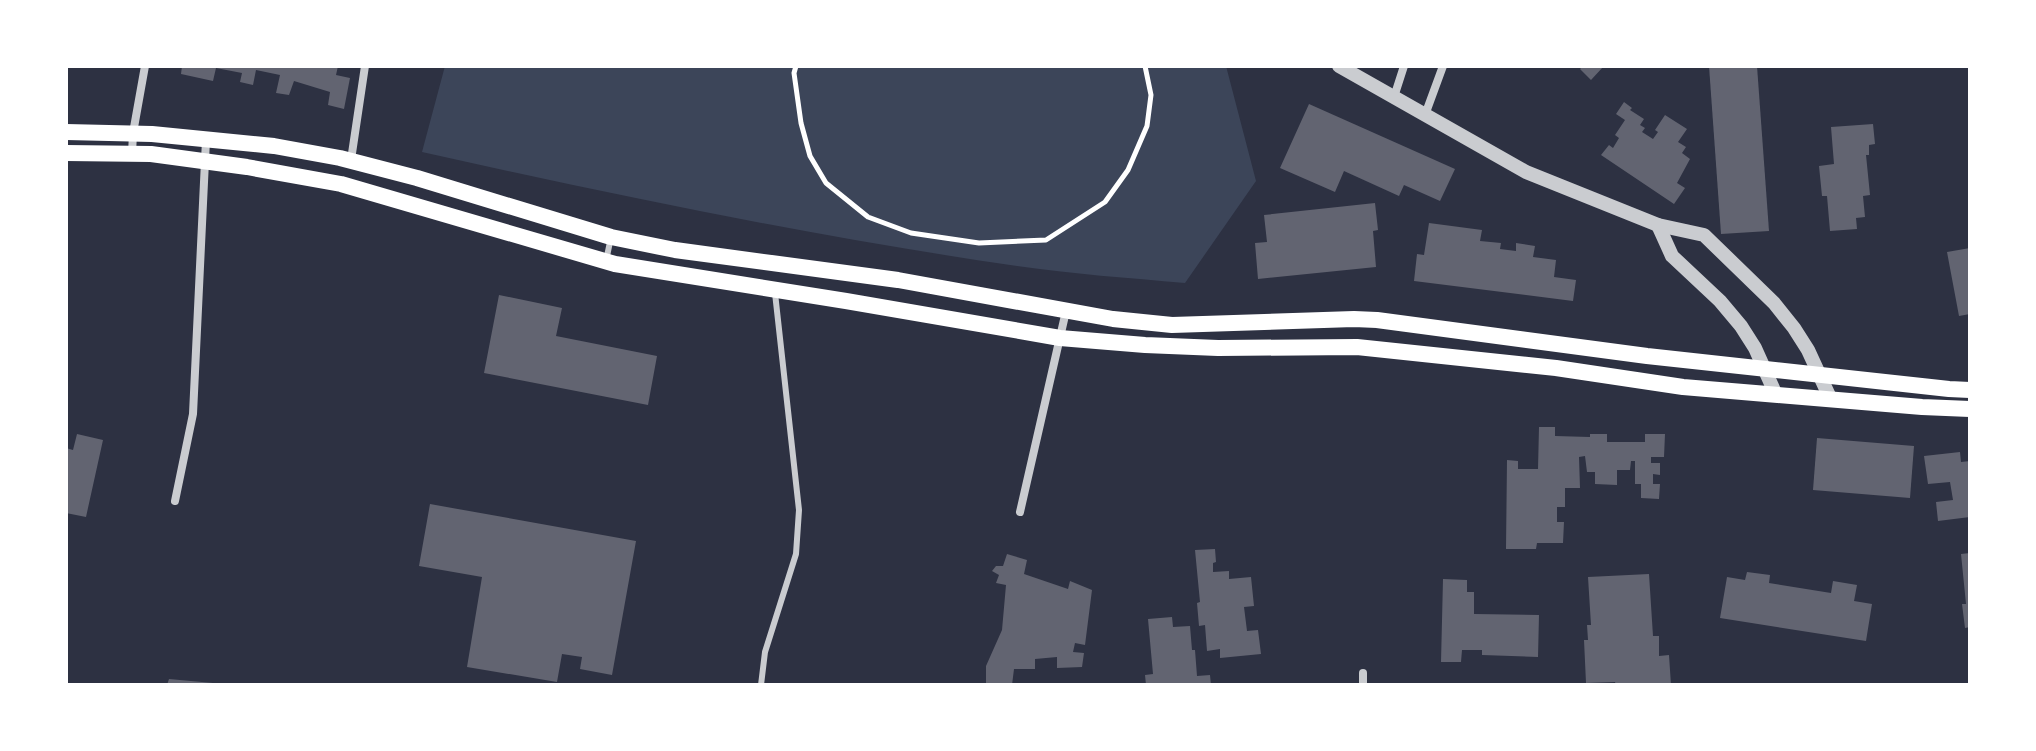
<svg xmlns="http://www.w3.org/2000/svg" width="2036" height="751" font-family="'Varela Round',sans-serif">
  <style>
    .green { fill: #3c4559 }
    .building { fill: #626471 }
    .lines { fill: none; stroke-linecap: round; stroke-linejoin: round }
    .path { stroke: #fff; stroke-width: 5 }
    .service { stroke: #caccd0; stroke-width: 6 }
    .minor { stroke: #caccd0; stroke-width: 8 }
    .tertiary { stroke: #caccd0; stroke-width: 14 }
    .secondary { stroke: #fff; stroke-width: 16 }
  </style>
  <rect width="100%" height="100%" fill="#2d3142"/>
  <!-- green -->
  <path class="green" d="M445,66H1226L1256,181L1185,283C1129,278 1072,274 1017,266C817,237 619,196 422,152Z"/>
  <!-- building -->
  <g class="building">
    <polygon points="182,66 338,66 336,75 350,78 344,109 328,105 330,92 294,81 289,95 276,93 280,75 256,70 253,85 240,82 242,73 216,68 213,81 181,74"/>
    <polygon points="1579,66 1601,66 1603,67 1591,80 1580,69 1581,68"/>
    <polygon points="1709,66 1757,66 1769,231 1721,234"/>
    <polygon points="1624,102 1632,108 1630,110 1644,119 1640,125 1645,128 1642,132 1653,139 1658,132 1655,130 1665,115 1687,129 1678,142 1686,147 1682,153 1690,159 1677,183 1685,188 1674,204 1601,155 1609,145 1613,148 1619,138 1615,135 1625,120 1616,114"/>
    <polygon points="1309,104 1455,169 1440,201 1404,185 1399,196 1344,171 1335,192 1280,168"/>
    <polygon points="1873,124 1875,144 1869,145 1869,155 1866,155 1870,195 1863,196 1865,217 1856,218 1857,229 1830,231 1827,196 1822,196 1819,166 1834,164 1831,127"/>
    <polygon points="1375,203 1378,230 1373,231 1376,267 1258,279 1255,243 1267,242 1264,215"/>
    <polygon points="1429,223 1482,230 1480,241 1501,243 1500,249 1516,251 1516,243 1535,246 1533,257 1556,260 1554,277 1576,280 1573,301 1414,281 1417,254 1424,255"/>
    <polygon points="1970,248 1970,314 1959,316 1947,252"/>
    <polygon points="499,295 562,308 556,336 657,356 648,405 484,373"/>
    <polygon points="1539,427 1555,427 1555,436 1590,437 1590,434 1607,434 1607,442 1645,442 1645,434 1665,434 1664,457 1651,457 1651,463 1660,463 1660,475 1653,474 1653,484 1660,484 1659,499 1641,498 1641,484 1635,484 1635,461 1631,461 1630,470 1617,470 1617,485 1595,484 1595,472 1587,472 1585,456 1579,457 1580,488 1565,488 1565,507 1557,507 1557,522 1564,522 1563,543 1537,543 1536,549 1506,549 1507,460 1518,461 1518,469 1538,469"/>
    <polygon points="77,434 103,440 86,517 66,513 66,448 73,450"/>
    <polygon points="1817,438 1914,446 1910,498 1813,490"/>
    <polygon points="1960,452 1961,462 1970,461 1970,517 1938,521 1936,502 1953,500 1950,482 1928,484 1924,456"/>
    <polygon points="430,504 636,541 612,675 580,669 582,657 562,654 557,682 467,667 482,577 419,566"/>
    <polygon points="1215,549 1216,562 1213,563 1213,572 1229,571 1229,579 1251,577 1254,606 1244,607 1247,631 1258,630 1261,654 1220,658 1220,649 1207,651 1205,625 1199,626 1197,603 1200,602 1195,550"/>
    <polygon points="1970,553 1970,627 1965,628 1962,604 1966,604 1961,554"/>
    <polygon points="1007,554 1027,560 1024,574 1068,589 1070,581 1092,590 1085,645 1075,643 1073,652 1084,653 1082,667 1057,668 1057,657 1035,659 1035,669 1014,669 1012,685 986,685 986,666 1002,630 1006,585 996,583 999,575 992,571 996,566 1003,566"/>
    <polygon points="1747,572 1770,575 1769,583 1831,593 1833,581 1857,585 1854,601 1872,604 1866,641 1720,618 1727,577 1745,580"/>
    <polygon points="1649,574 1653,636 1659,636 1659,656 1669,655 1671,685 1616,685 1615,682 1586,683 1584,640 1588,640 1587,625 1591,625 1588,577"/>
    <polygon points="1443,579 1467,580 1467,592 1474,592 1474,614 1539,615 1538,657 1482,655 1482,650 1462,650 1461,662 1441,662"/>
    <polygon points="1172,617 1173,627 1190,626 1192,650 1195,650 1197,676 1210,675 1211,685 1146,685 1145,675 1153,674 1148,619"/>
    <polygon points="169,679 213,683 213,685 167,685"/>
  </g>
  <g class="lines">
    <!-- path -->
    <polyline class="path" points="796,66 794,73 801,123 810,156 826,183 868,217 911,233 979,243 1046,240 1105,202 1128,170 1147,126 1151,95 1145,66"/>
    <!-- service -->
    <g class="service">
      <polyline points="606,261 611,237"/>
      <polyline points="761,685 765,652 796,554 799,510 775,293"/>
    </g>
    <!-- minor -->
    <g class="minor">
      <polyline points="1394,97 1404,66"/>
      <polyline points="1425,115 1443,66"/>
      <polyline points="132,154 133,133 145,66"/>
      <polyline points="351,160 365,66"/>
      <polyline points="175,501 193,414 206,140"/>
      <polyline points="1020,512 1066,311"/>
      <polyline points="1363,673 1363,685"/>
    </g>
    <!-- tertiary -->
    <g class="tertiary">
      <polyline points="1339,66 1526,172 1658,225 1704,235 1774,303 1794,328 1808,350 1831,400"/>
      <polyline points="1658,225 1672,256 1720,301 1741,326 1755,348 1776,395"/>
    </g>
    <!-- secondary -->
    <g class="secondary">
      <polyline points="66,132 152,134 274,146 340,158 417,178 611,237 675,250 898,280 1113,319 1172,325 1354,319 1377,320 1647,356 1949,389 1970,390"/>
      <polyline points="66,153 151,154 247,167 341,184 615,264 846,301 1060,338 1145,345 1218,348 1357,347 1556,368 1683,387 1922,407 1970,409"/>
    </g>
  </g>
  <!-- border -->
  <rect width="2036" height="751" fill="none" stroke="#ffffff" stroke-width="136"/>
</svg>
